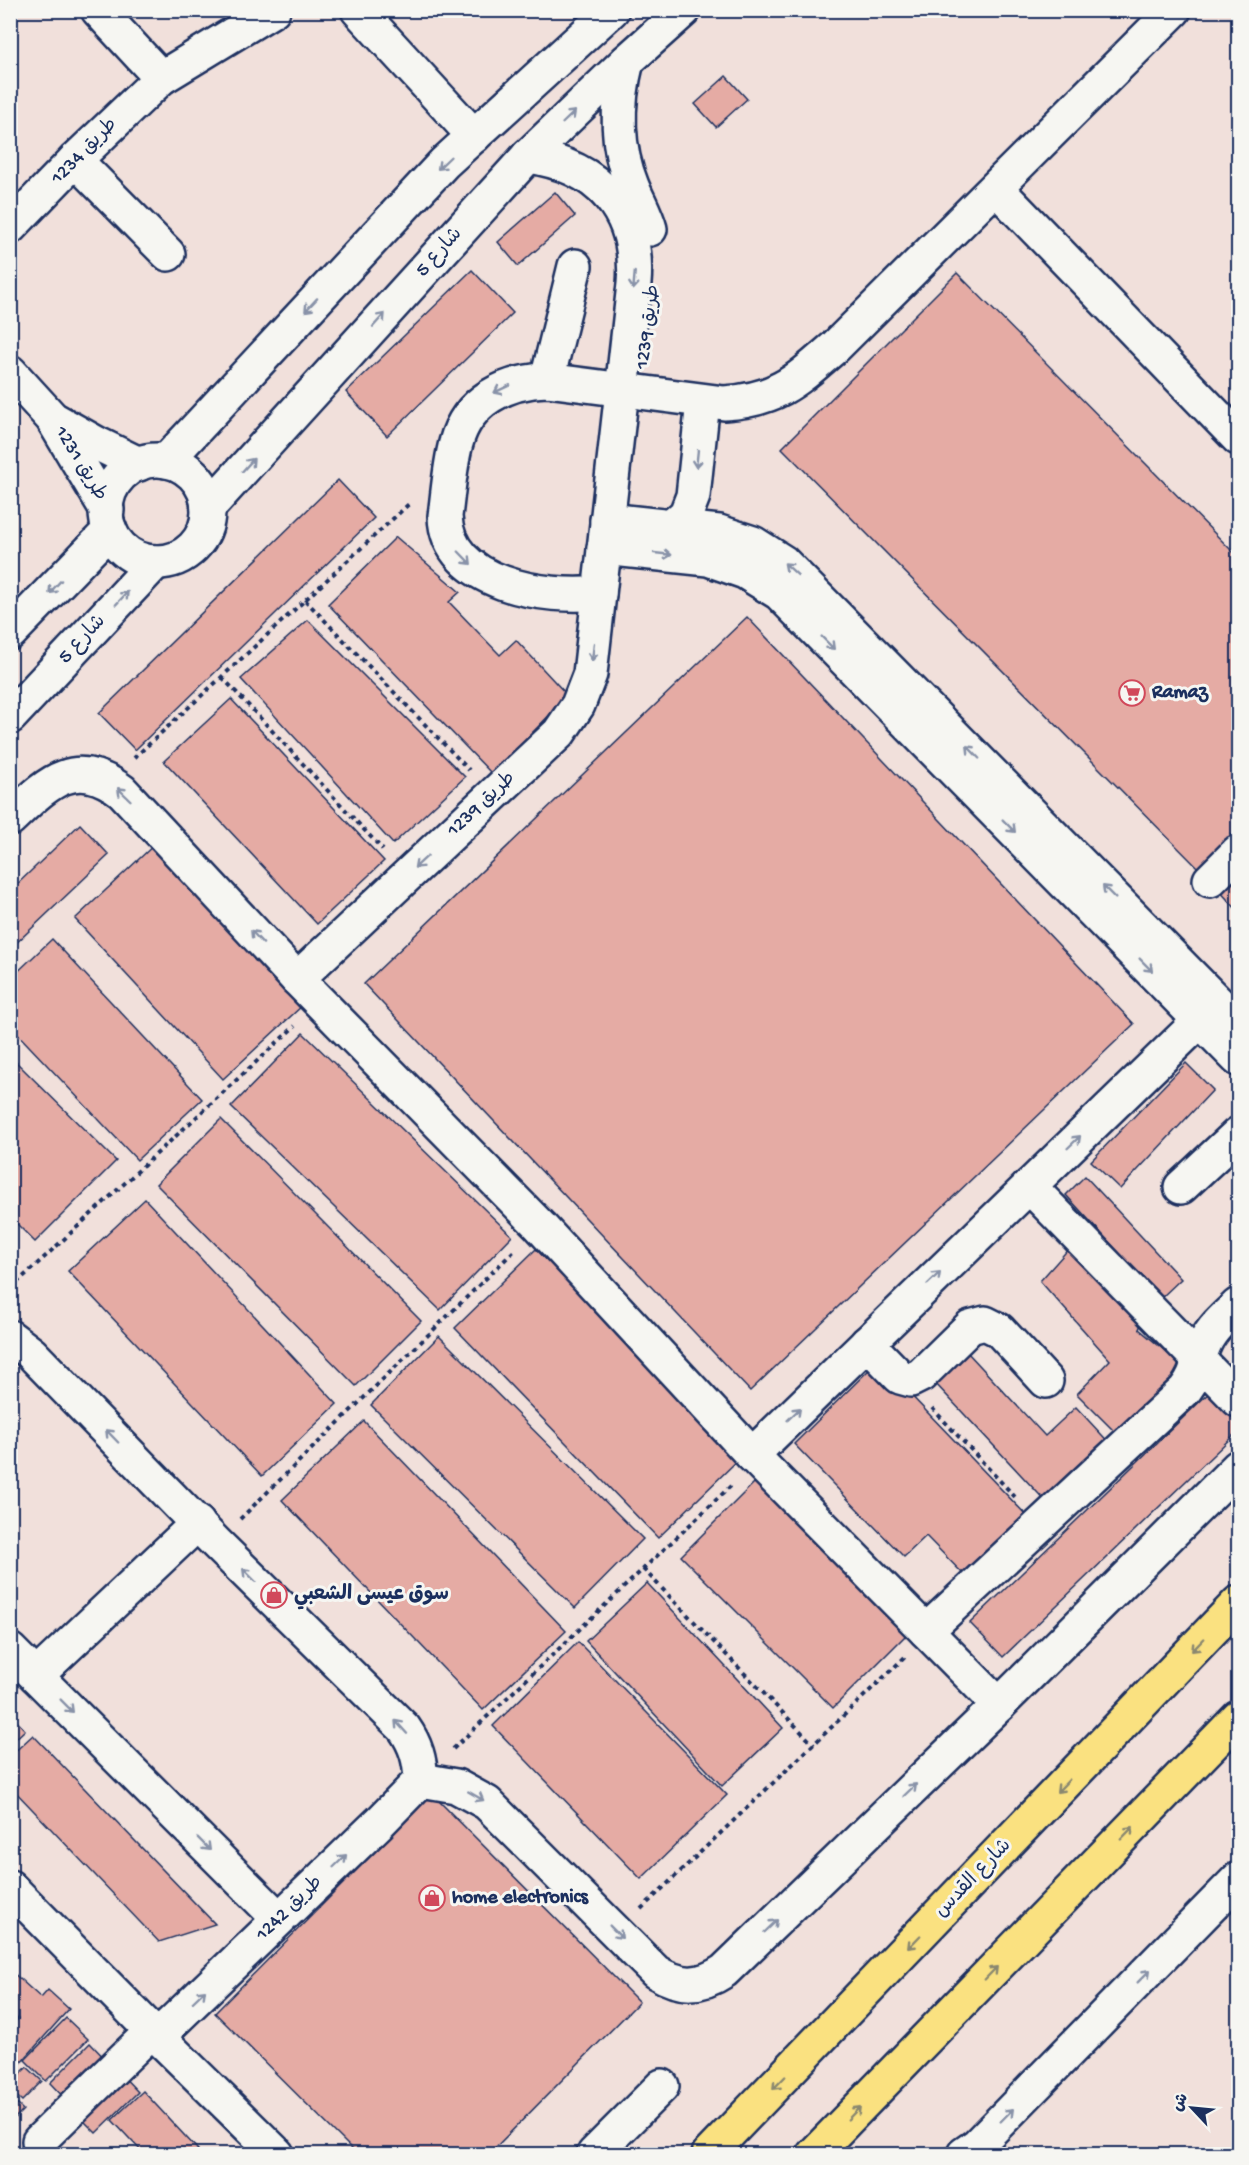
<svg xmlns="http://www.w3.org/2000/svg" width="1249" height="2165" font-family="'Gochi Hand','Playpen Sans Arabic',sans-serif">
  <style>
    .building { fill: #e5aba4; stroke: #1b2f5e; stroke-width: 1.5 }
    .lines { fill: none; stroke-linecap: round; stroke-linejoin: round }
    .minor-casing { stroke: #1b2f5e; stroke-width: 38 }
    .major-casing { stroke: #1b2f5e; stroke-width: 38 }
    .path { stroke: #1b2f5e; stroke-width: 4; stroke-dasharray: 4.5 4.5; stroke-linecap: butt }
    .minor { stroke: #f6f6f2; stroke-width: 33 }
    .major { stroke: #fae180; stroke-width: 33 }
    .oneway { stroke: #8892a8 }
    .oneway2 { stroke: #8a886f }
    .labels { text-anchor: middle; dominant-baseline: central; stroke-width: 6; stroke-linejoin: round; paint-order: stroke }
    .street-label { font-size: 20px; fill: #1b2f5e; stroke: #f6f6f2 }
    .poi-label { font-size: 20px; font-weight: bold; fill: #1b2f5e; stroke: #f6f6f2; text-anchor: start }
  </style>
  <rect width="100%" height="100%" fill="#f1e0db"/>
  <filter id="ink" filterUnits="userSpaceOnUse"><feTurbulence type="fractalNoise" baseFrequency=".0167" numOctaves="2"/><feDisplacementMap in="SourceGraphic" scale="12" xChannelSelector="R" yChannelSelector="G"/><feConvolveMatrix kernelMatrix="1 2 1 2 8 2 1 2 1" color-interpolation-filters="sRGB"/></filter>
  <g filter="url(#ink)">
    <!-- building -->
    <g class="building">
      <polygon points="726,76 747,99 716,127 695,104"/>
      <polygon points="555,192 575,216 518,266 498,242"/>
      <polygon points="472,270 513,313 387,436 346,392"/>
      <polygon points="957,273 1238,557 1238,829 1199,869 782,448"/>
      <polygon points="338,480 374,518 135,750 99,713"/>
      <polygon points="396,537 460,592 449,602 500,655 516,640 568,696 492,774 328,604"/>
      <polygon points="747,617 1134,1024 750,1391 364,984"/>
      <polygon points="308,620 465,777 393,844 241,679"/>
      <polygon points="231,699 384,861 317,924 164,761"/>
      <polygon points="80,824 109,855 10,949 10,891"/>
      <polygon points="155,844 303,1005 223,1079 75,919"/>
      <polygon points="1238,868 1238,911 1217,888"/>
      <polygon points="52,939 202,1099 137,1160 10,1026 10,979"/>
      <polygon points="303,1033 512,1236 440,1310 231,1107"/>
      <polygon points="10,1056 116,1161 35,1242 10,1217"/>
      <polygon points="1186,1063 1213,1090 1120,1189 1091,1161"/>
      <polygon points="221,1119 421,1321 356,1386 156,1184"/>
      <polygon points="1085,1176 1181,1279 1161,1298 1066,1195"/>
      <polygon points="145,1199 337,1404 262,1476 68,1271"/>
      <polygon points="1072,1245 1143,1320 1139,1329 1189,1371 1118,1435 1077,1394 1110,1360 1040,1281"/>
      <polygon points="536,1249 740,1458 658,1538 455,1328"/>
      <polygon points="439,1336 643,1539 575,1608 371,1405"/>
      <polygon points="967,1352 1045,1436 1076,1407 1114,1448 1051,1507 935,1383"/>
      <polygon points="878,1361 1029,1518 967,1578 926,1536 904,1557 794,1444"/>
      <polygon points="1214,1388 1238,1414 1238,1431 1003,1657 970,1623"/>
      <polygon points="364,1421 566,1631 483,1710 282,1500"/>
      <polygon points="758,1479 910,1631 833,1708 681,1556"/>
      <polygon points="647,1583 783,1728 722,1786 586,1641"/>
      <polygon points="578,1642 727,1795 641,1879 493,1726"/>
      <polygon points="10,1708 14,1712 11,1715 25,1730 10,1744"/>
      <polygon points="33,1735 215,1924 159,1942 10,1786 10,1756"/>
      <polygon points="432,1794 639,2002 489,2154 357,2154 215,2013"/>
      <polygon points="10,1970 41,1998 48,1990 69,2009 10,2075 10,2027 18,2019 10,2012"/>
      <polygon points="66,2018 88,2039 46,2081 25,2060"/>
      <polygon points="90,2043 110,2064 70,2104 50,2083"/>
      <polygon points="27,2067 42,2081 22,2101 10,2090 10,2084"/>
      <polygon points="116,2069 138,2092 96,2133 74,2111"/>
      <polygon points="143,2091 198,2150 193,2154 144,2154 112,2120"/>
      <polygon points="10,2097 23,2110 10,2123"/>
    </g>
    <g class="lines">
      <!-- minor casing -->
      <g class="minor-casing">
        <g id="minor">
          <polyline points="98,10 161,78"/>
          <polyline points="358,10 474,136"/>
          <path d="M627,61C616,104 615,145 632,186C638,201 646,214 650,229"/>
          <polyline points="75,160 168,254"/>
          <polyline points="996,188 1238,438"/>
          <polyline points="10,227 75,160 161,78 273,10"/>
          <polyline points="10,372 52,418 107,510"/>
          <polyline points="547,380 575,266"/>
          <polyline points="57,421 96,443 139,464"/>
          <circle cx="157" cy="511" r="51"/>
          <polyline points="166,461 444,163 612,10"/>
          <polyline points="208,508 528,156 627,61 684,10"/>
          <polyline points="607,520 719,532 753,543 783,562 1238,1023"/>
          <polyline points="670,528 686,514 693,496 703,401"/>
          <polyline points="604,548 708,559 745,572 779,593 1238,1059"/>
          <path d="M599,593C546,599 447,585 445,516C448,494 450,464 456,443C467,401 506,381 547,380L724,403C777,400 796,381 835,347L1174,10"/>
          <polyline points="10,633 110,530"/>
          <polyline points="10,717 156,562"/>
          <path d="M10,819C46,785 73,754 122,791L297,979L540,1226L752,1455L999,1705"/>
          <polyline points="1210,880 1238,852"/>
          <path d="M297,979L559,733L578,705L590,674L634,284C640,212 599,166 528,156"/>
          <polyline points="1029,1186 1238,1400"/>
          <polyline points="1181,1187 1238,1134"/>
          <path d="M10,1337L31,1353L216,1543L404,1728C416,1745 420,1760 421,1780"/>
          <polyline points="867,1343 900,1377 911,1380 921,1375 970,1327 985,1323 999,1330 1046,1381"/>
          <polyline points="752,1455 1216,1005"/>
          <path d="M926,1631L1185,1390C1199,1372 1196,1362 1205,1343C1212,1328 1226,1316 1238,1305"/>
          <polyline points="10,1650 279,1919"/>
          <polyline points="36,1676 198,1523"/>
          <path d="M421,1780L456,1786L487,1803L656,1972C681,1987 700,1987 724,1971L999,1705L1238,1467"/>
          <polyline points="10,1887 152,2031 277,2154"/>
          <polyline points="157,2037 379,1823 421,1780"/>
          <polyline points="39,2141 152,2031"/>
          <polyline points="594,2154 662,2086"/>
          <polyline points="964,2154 977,2145 1238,1879"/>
        </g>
      </g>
      <!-- major casing -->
      <g class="major-casing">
        <g id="major">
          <polyline points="709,2154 1238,1603"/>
          <polyline points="814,2154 1238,1718"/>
        </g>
      </g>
      <!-- path -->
      <g class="path">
        <polyline points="305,600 469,770"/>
        <polyline points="222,677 383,850"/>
        <polyline points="134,758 410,503"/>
        <polyline points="10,1289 295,1026"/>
        <polyline points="932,1408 1017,1499"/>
        <polyline points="240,1519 515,1250"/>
        <polyline points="643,1569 814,1745"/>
        <polyline points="453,1749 733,1484"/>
        <polyline points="641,1909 905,1657"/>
      </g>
      <!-- minor -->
      <use href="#minor" class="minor"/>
      <!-- major -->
      <use href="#major" class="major"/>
    </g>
    <!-- one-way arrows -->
    <defs><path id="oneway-shaft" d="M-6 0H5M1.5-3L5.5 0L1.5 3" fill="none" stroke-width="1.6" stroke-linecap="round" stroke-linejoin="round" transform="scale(1.5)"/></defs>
    <g class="oneway">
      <use href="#oneway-shaft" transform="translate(569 117) rotate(-44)"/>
      <use href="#oneway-shaft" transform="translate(444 163) rotate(136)"/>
      <use href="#oneway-shaft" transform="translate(634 281) rotate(95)"/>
      <use href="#oneway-shaft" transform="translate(311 305) rotate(133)"/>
      <use href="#oneway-shaft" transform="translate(379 320) rotate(-48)"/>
      <use href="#oneway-shaft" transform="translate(502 389) rotate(155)"/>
      <use href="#oneway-shaft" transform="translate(697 459) rotate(96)"/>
      <use href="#oneway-shaft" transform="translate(248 465) rotate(-48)"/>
      <use href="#oneway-shaft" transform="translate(663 554) rotate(6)"/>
      <use href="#oneway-shaft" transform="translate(465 558) rotate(46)"/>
      <use href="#oneway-shaft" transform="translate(791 569) rotate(-138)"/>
      <use href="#oneway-shaft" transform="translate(55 587) rotate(133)"/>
      <use href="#oneway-shaft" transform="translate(122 598) rotate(-47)"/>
      <use href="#oneway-shaft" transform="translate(828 643) rotate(45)"/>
      <use href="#oneway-shaft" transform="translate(593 652) rotate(96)"/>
      <use href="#oneway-shaft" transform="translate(973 752) rotate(-134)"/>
      <use href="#oneway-shaft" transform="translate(124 794) rotate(-136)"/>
      <use href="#oneway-shaft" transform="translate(1009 826) rotate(45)"/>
      <use href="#oneway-shaft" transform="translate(421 862) rotate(137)"/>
      <use href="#oneway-shaft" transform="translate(1109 892) rotate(-135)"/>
      <use href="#oneway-shaft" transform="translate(257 937) rotate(-133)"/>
      <use href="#oneway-shaft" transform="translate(1146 965) rotate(45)"/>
      <use href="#oneway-shaft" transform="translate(1074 1142) rotate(-44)"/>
      <use href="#oneway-shaft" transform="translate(934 1278) rotate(-44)"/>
      <use href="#oneway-shaft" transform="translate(794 1414) rotate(-44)"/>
      <use href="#oneway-shaft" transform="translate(112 1436) rotate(-134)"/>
      <use href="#oneway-shaft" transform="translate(249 1575) rotate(-135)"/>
      <use href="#oneway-shaft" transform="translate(67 1706) rotate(45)"/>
      <use href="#oneway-shaft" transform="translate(401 1727) rotate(-132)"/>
      <use href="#oneway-shaft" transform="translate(910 1790) rotate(-44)"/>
      <use href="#oneway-shaft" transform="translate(476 1796) rotate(30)"/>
      <use href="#oneway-shaft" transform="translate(204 1844) rotate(45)"/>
      <use href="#oneway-shaft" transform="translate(340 1861) rotate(-44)"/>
      <use href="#oneway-shaft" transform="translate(771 1926) rotate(-44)"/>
      <use href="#oneway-shaft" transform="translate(616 1932) rotate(45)"/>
      <use href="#oneway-shaft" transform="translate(1144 1976) rotate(-45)"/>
      <use href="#oneway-shaft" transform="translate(199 1996) rotate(-44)"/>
      <use href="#oneway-shaft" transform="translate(1007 2115) rotate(-45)"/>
    </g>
    <g class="oneway2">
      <use href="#oneway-shaft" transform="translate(1198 1645) rotate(134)"/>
      <use href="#oneway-shaft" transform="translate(1063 1786) rotate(134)"/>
      <use href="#oneway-shaft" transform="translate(1127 1833) rotate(-46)"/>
      <use href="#oneway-shaft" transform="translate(914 1942) rotate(134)"/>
      <use href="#oneway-shaft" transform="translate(991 1973) rotate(-46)"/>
      <use href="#oneway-shaft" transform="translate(779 2083) rotate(134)"/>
      <use href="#oneway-shaft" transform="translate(854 2113) rotate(-46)"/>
    </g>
  </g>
  <!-- icons -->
  <defs>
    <g id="supermarket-ring" transform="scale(1.35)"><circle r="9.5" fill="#f6f6f2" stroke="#d1495b" stroke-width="1.5"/><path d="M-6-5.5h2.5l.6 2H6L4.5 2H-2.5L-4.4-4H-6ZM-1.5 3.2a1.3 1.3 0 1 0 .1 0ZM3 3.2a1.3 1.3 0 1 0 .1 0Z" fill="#d1495b"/></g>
    <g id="shop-ring" transform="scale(1.35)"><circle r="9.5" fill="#f6f6f2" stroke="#d1495b" stroke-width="1.5"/><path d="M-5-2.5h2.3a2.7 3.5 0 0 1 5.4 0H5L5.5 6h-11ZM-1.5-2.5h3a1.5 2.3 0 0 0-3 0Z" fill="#d1495b"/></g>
  </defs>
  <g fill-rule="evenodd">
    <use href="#supermarket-ring" x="1132" y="693"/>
    <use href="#shop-ring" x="274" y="1595"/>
    <use href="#shop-ring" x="432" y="1898"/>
  </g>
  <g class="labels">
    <!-- street labels -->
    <g class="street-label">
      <text transform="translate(85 152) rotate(-45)">طريق 1234</text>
      <text transform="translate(440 253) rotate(-48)">شارع 5</text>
      <text transform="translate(649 327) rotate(-82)">طريق 1239</text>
      <text transform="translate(80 464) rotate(59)">طريق 1231</text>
      <text transform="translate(83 640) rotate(-47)">شارع 5</text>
      <text transform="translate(482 805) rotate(-43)">طريق 1239</text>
      <text transform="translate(974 1879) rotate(-46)">شارع القدس</text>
      <text transform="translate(290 1909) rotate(-44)">طريق 1242</text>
    </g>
    <!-- poi labels -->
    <g class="poi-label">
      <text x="1152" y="693">Ramaz</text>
      <text x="294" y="1595">سوق عيسى الشعبي</text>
      <text x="452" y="1898">home electronics</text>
    </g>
  </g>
  <!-- margin -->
  <rect width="1249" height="2165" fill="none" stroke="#f6f6f2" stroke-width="36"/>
  <rect x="18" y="18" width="1213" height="2129" fill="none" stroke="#1b2f5e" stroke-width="2" filter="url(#ink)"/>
  <!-- north arrow -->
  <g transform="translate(1192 2108) rotate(296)" stroke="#f6f6f2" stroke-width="4.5" paint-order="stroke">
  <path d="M0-4.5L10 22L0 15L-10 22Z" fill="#1b2f5e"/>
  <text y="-9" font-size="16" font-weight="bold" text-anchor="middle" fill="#1b2f5e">ش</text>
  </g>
</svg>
